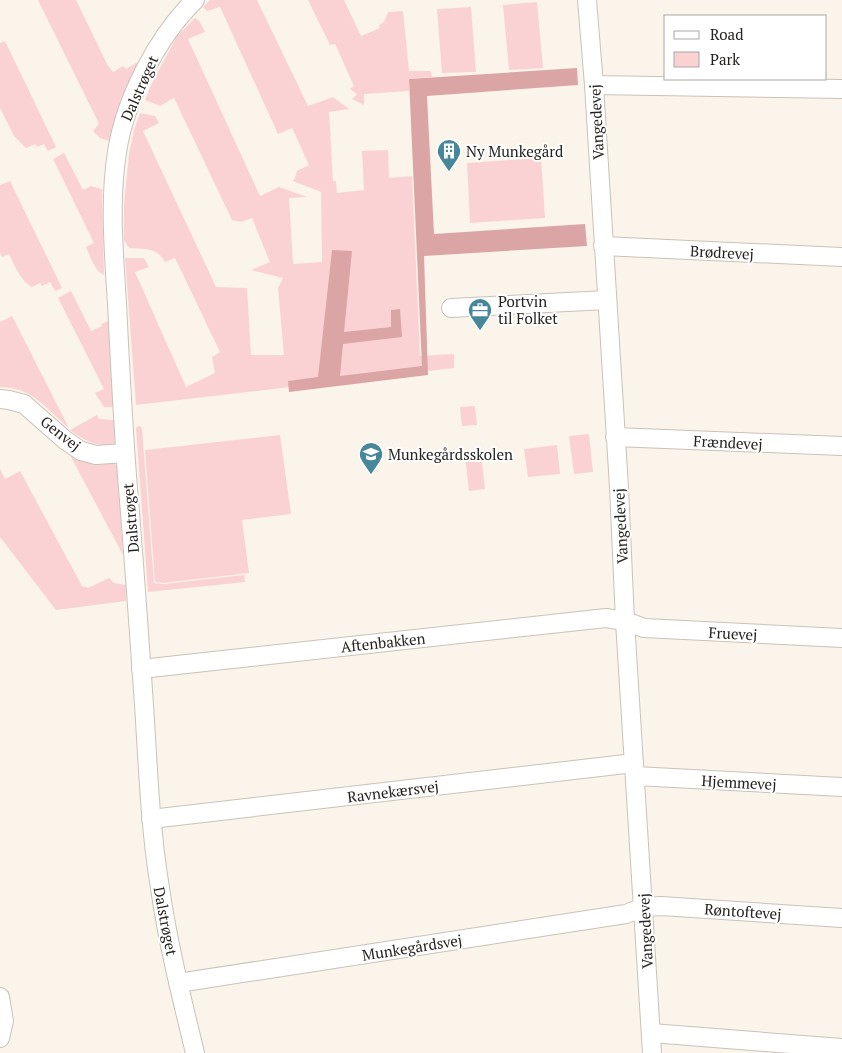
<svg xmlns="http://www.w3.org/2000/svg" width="842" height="1053" font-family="'PT Serif',serif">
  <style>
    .green { fill: #fbd2d3 }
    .forest { fill: #dba5a6 }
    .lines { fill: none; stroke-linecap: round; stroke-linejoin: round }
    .minor-casing { stroke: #c9c2b8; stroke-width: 20 }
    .minor { stroke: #fff; stroke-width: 18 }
    .labels { text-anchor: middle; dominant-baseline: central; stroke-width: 4; stroke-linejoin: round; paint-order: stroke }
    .street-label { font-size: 15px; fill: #25221f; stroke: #fff }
    .poi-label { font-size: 15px; fill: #25221f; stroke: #fff; text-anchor: start }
  </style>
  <rect width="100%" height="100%" fill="#fbf4ea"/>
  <!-- green -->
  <g class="green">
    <polygon points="38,0 76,0 107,64 113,72 123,66 126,69 138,62 120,101 109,141 100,138 93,131 99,124"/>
    <path d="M210,0H257L308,106L333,97L349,109L329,112L333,181H336L337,193L364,190L362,151L388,150L389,178L412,176L420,356L454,354V368L136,405L125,258H144L149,267L135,272L186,387L215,373L212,357L220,352L175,258L165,262C157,247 144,249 129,248L124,240V204L129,154L134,130L140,113L155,116L159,123L143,131L216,287L247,288L251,355H284L278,288L283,278L251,270L270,262L252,218L241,222L232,220L174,98L160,106L145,100L151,85L177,36L195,18L199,21L205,32L188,39L260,196L279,187L307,197L289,198L293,264L322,262L321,192L293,181L295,178L297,171L309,165L292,128L278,134L220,7L207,11L203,7Z"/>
    <polygon points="308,0 344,0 361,36 380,28 379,25 384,22 388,12 403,11 409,71 431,71 432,77 409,79 409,91 364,94 364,105 352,99 357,94 350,89 354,86 335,44 330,45"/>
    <polygon points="537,2 543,68 509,70 503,5"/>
    <polygon points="471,7 476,72 442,73 437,9"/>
    <polygon points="5,41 56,147 48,151 44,144 37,147 35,144 26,148 14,136 0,108 0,43"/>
    <path d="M64,153L83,190L91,186L102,189L104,275C94,271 91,257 86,247L94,243L53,159Z"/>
    <polygon points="541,158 545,218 470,223 467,163"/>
    <path d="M10,181L62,288L55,291L50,282L42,286L40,283L32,287C20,281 15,266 9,254L2,257L0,253V185Z"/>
    <polygon points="71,291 91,331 102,326 101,324 108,321 114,407 104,407 95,393 104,389 58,298"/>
    <path d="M12,316L69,428C44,408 35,388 0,387V322Z"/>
    <polygon points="475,406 477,425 462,426 460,407"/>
    <path d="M97,415L99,419L114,420L116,440L114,444C97,448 83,440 70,430Z"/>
    <polygon points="139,426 140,426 142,429 154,583 164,584 244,575 245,582 148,592 136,428"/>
    <polygon points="589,434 593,472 574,474 569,436"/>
    <polygon points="280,435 291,514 242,520 249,573 163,583 155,582 145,450"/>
    <polygon points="557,445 560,474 528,477 524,449"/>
    <polygon points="70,455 91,461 112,462 118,466 123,555"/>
    <polygon points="481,455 485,489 469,491 465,456"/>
    <polygon points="0,469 5,479 20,471 82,586 88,588 109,578 114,583 126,585 126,601 56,610 0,537"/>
  </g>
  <!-- forest -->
  <polygon class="forest" points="577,68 578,85 427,96 434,234 585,224 587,246 424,256 428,375 289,392 288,381 318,377 332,250 352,251 344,332 391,327 391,310 400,309 402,337 343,344 340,376 422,366 409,79"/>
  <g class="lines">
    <!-- minor casing -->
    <g class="minor-casing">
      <g id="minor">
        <polyline points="587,0 594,85 619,487 625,621 652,1053"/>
        <polyline points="594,85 842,89"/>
        <polyline points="603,246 842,257"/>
        <polyline points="451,308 607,300"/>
        <polyline points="0,399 9,400 24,404 65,440 81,451 96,455 125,453"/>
        <polyline points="615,437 842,446"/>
        <polyline points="141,669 606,618 625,621 644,628 842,638"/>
        <polyline points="635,776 842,787"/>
        <polyline points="151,819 634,763"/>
        <polyline points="178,983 626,914 644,907 661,906 842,918"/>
        <polyline points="0,997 4,1021 0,1038"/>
        <polyline points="651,1033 842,1048"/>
        <path d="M195,1053C182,999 168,944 160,888C150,828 148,766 144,705C139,632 134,560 128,488C123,427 120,365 117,304C114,254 109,202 117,152C125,100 157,37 195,0"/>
      </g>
    </g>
    <!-- minor -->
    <use href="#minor" class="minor"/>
  </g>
  <!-- icons -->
  <defs>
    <g id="building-pin" transform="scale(1.25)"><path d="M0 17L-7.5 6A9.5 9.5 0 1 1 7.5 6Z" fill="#47879a" stroke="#fff"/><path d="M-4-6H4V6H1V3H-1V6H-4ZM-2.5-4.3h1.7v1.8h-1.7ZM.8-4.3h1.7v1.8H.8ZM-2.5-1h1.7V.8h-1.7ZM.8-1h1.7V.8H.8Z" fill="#fff"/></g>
    <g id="office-pin" transform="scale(1.25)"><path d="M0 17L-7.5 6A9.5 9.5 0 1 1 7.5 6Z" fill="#47879a" stroke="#fff"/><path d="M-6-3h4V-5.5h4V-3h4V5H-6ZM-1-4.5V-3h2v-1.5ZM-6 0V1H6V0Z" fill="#fff"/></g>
    <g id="school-pin" transform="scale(1.25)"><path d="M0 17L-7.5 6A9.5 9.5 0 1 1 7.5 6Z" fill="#47879a" stroke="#fff"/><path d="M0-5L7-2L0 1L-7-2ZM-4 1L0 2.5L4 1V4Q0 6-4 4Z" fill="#fff"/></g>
  </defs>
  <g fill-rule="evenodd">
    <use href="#building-pin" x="449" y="151"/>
    <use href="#office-pin" x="480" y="310"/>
    <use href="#school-pin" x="371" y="454"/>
  </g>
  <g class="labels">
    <!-- street labels -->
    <g class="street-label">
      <text transform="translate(139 88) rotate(-66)">Dalstrøget</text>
      <text transform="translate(596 122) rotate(-93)">Vangedevej</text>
      <text transform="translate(722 252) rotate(3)">Brødrevej</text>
      <text transform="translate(61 433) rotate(38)">Genvej</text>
      <text transform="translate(728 442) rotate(3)">Frændevej</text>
      <text transform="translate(130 518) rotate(-95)">Dalstrøget</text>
      <text transform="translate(620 526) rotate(-93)">Vangedevej</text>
      <text transform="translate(733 633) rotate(3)">Fruevej</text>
      <text transform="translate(383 642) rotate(-6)">Aftenbakken</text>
      <text transform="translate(739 782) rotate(3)">Hjemmevej</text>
      <text transform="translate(393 791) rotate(-7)">Ravnekærsvej</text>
      <text transform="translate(743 911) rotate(4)">Røntoftevej</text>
      <text transform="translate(166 921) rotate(79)">Dalstrøget</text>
      <text transform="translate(645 931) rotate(-93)">Vangedevej</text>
      <text transform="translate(412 947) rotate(-9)">Munkegårdsvej</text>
    </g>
    <!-- poi labels -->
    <g class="poi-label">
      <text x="466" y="151">Ny Munkegård</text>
      <text x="498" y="301">Portvin<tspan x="498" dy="17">til Folket</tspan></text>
      <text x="388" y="454">Munkegårdsskolen</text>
    </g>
  </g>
  <!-- legend -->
  <rect x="664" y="15" width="162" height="65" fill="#ffffff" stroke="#a8a7a5"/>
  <rect x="674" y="31" width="25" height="8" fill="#ffffff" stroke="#a8a7a5"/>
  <text x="710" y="40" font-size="15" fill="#25221f">Road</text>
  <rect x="674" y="52" width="25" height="15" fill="#fbd2d3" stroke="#a8a7a5"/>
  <text x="710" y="65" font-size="15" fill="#25221f">Park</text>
</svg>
